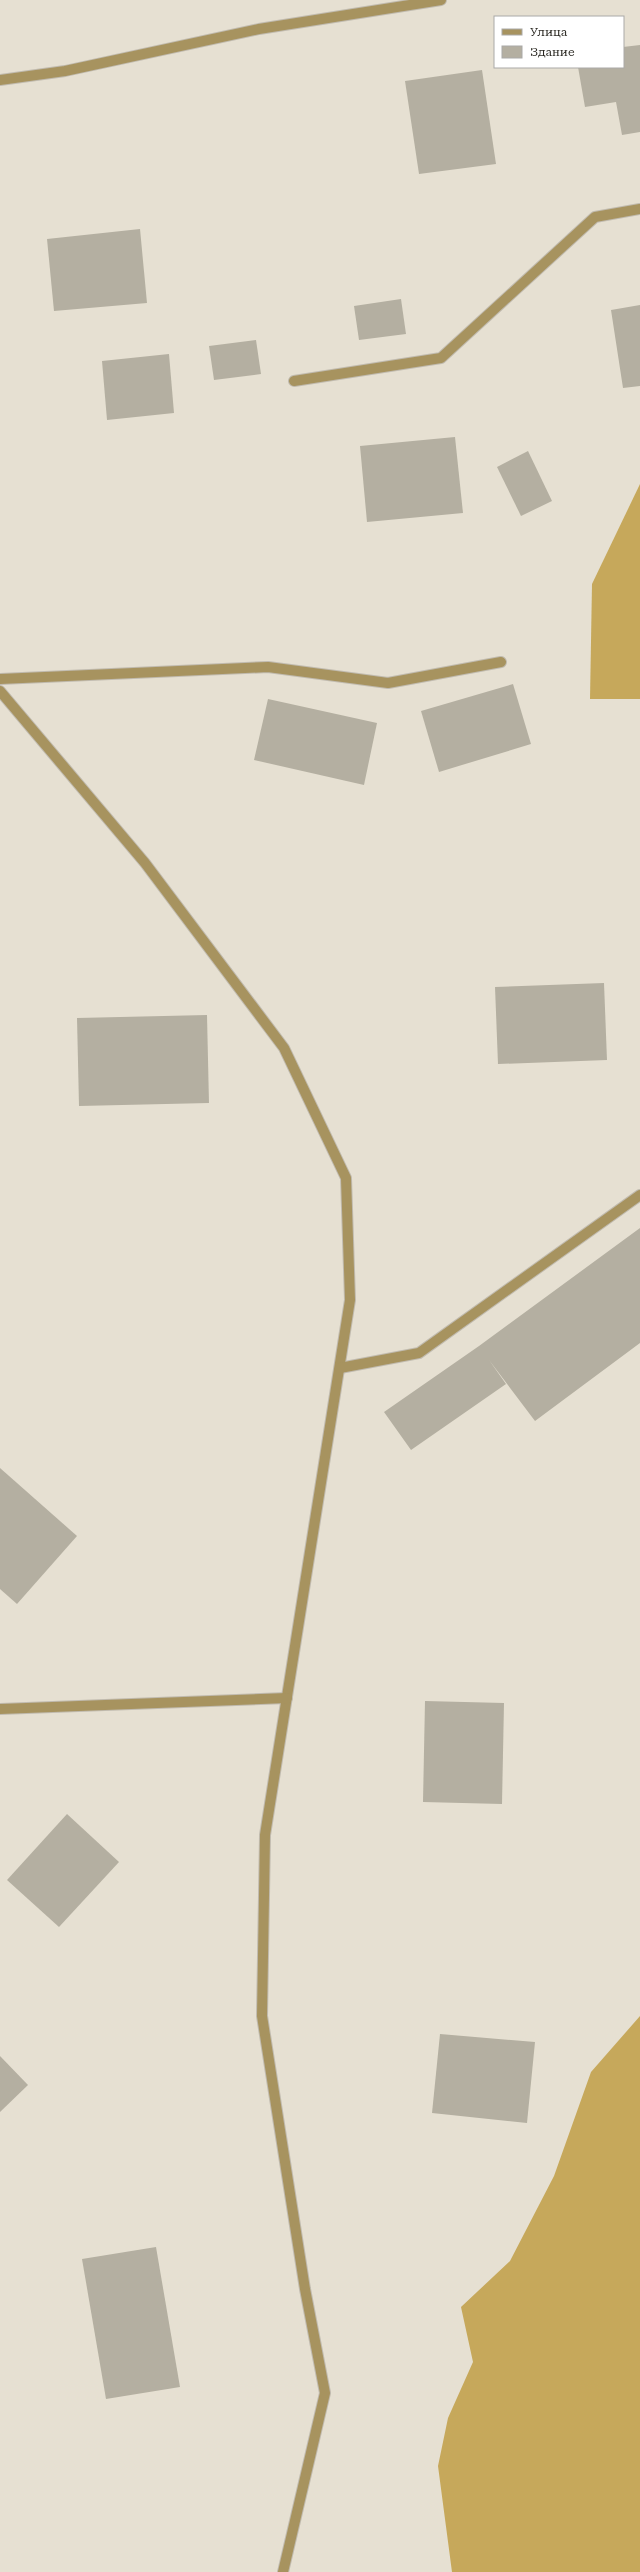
<svg xmlns="http://www.w3.org/2000/svg" width="640" height="2572" font-family="'Roboto Serif',serif">
<style>
.forest{fill:#c6a85b}
.building{fill:#b4afa1}
.lines{fill:none;stroke-linecap:round;stroke-linejoin:round}
.minor-casing{stroke:#c1bbaf;stroke-width:12}
.minor{stroke:#a7935f;stroke-width:10}
</style>
<rect width="100%" height="100%" fill="#e6e0d2"/>
<g class="forest">
<path d="M640,484V699H590L592,584Z"/>
<path d="M640,2016V2572H452L438,2466L448,2418L473,2362L461,2307L510,2261L554,2176L591,2072Z"/>
</g>
<g class="building">
<path d="M640,45V132L622,135L616,102L585,107L578,67H623V47Z"/>
<path d="M482,70L496,164L419,174L405,81Z"/>
<path d="M140,229L147,303L54,311L47,239Z"/>
<path d="M401,299L406,334L359,340L354,306Z"/>
<path d="M640,305V386L623,388L611,310Z"/>
<path d="M256,340L261,374L214,380L209,346Z"/>
<path d="M169,354L174,413L107,420L102,361Z"/>
<path d="M455,437L463,513L367,522L360,446Z"/>
<path d="M528,451L552,501L521,516L497,467Z"/>
<path d="M513,684L531,744L439,772L421,711Z"/>
<path d="M268,699L377,723L364,785L254,760Z"/>
<path d="M604,983L607,1060L498,1064L495,987Z"/>
<path d="M207,1015L209,1103L79,1106L77,1018Z"/>
<path d="M640,1228V1343L535,1421L489,1360L506,1384L411,1450L384,1412L479,1346Z"/>
<path d="M0,1468L77,1536L17,1604L0,1589Z"/>
<path d="M425,1701L504,1703L502,1804L423,1802Z"/>
<path d="M67,1814L119,1862L59,1927L7,1880Z"/>
<path d="M440,2034L535,2042L527,2123L432,2113Z"/>
<path d="M0,2056L28,2085L0,2112Z"/>
<path d="M156,2247L180,2387L106,2399L82,2259Z"/>
</g>
<g class="lines">
<g class="minor-casing">
<g id="minor">
<path d="M0,80L65,71L259,29L441,0"/>
<path d="M294,381L441,358L595,217L640,209"/>
<path d="M0,679L268,667L388,683L501,662"/>
<path d="M0,691L145,863L284,1048L346,1178L350,1300L265,1835L262,2016L305,2289L325,2393L283,2572"/>
<path d="M340,1368L419,1353L640,1195"/>
<path d="M0,1709L287,1698"/>
</g>
</g>
<use href="#minor" class="minor"/>
</g>
<rect x="494" y="16" width="130" height="52" fill="#ffffff" stroke="#aaa9a7"/>
<rect x="502" y="29" width="20" height="6" fill="#a7935f" stroke="#aaa9a7"/>
<text x="530" y="36" font-size="12" fill="#2b2923">Улица</text>
<rect x="502" y="46" width="20" height="12" fill="#b4afa1" stroke="#aaa9a7"/>
<text x="530" y="56" font-size="12" fill="#2b2923">Здание</text>
</svg>
